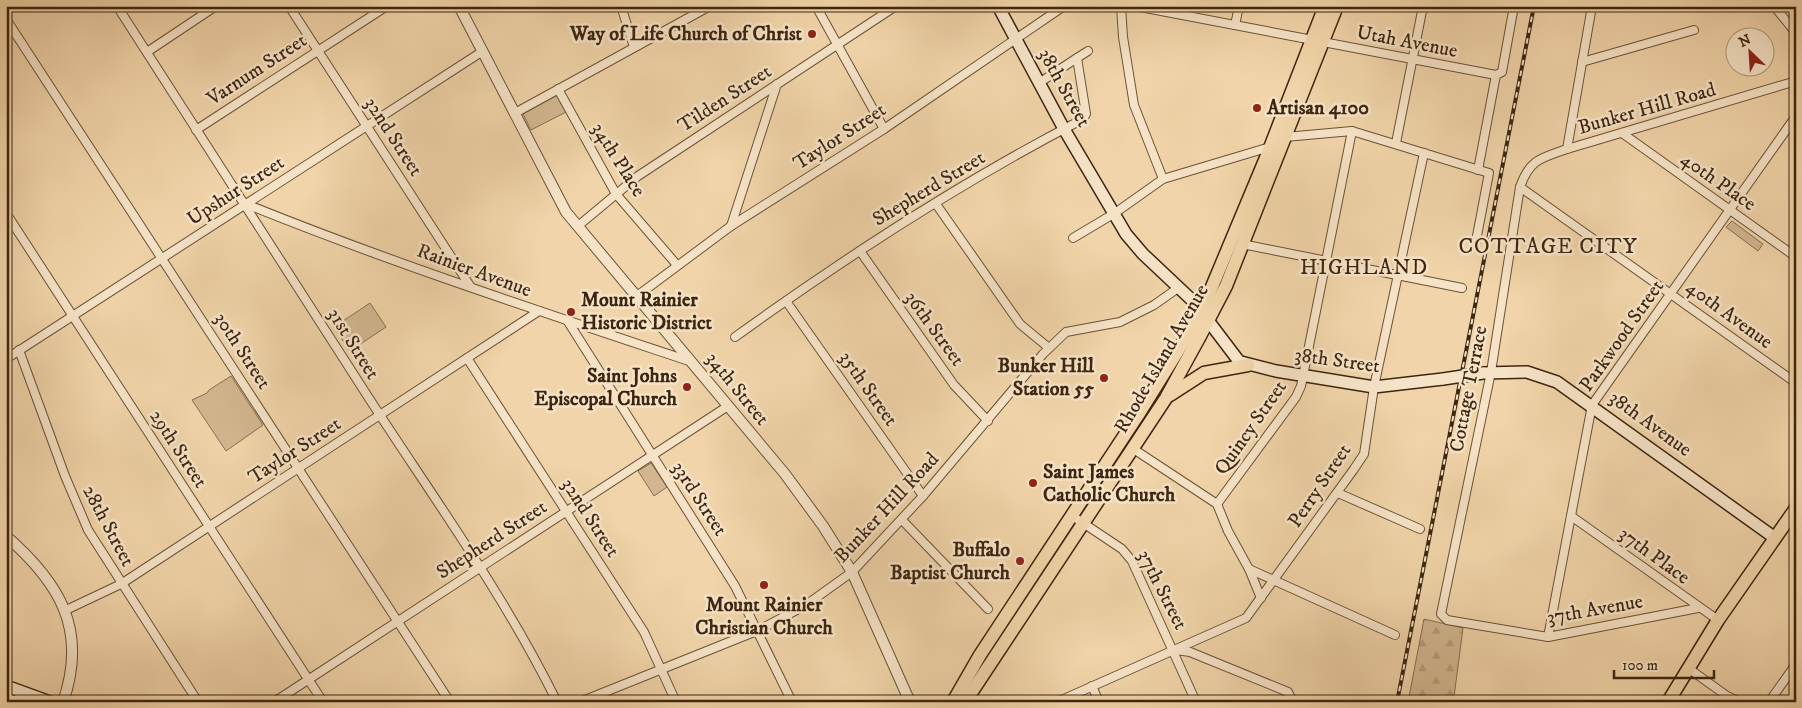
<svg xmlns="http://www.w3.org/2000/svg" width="1802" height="708" font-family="'IM FELL DW Pica',serif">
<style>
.green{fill:#d2b68f;stroke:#886e50}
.forest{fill:url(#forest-firs);stroke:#886e50}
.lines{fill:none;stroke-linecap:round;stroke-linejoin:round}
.minor-casing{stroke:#6a5237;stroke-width:10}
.tertiary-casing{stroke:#6a5237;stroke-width:12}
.secondary-casing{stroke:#3d2611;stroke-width:14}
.primary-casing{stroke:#3d2611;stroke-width:15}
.minor{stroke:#f6e3c7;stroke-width:8}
.tertiary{stroke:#f6e3c7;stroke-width:10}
.secondary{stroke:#f6e3c7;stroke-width:11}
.primary{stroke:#f1d4a9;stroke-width:12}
.rail-casing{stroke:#3d2611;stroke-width:4}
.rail{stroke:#f6e3c7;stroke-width:2;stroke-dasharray:5.5;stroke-linecap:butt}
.secondary-bridge-casing{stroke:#3d2611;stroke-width:14;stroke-linecap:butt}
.secondary-bridge{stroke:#f6e3c7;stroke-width:11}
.poi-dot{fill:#8f2418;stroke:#f6e3c7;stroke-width:2}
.labels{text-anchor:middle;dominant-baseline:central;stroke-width:5;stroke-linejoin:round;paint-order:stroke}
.poi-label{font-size:20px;font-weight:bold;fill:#3d2611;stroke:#f6e3c7;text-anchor:end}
.street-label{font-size:20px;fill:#3d2611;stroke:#f6e3c7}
.neighbourhood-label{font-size:21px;letter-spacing:1px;fill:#3d2611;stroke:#f6e3c7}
.quarter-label{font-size:22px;letter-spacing:1px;fill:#3d2611;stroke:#f6e3c7}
</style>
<defs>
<pattern id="forest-firs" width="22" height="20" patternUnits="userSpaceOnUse" patternTransform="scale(1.25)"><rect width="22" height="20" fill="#d2b68f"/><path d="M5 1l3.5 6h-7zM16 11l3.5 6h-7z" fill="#b59c7a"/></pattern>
</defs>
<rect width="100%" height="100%" fill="#f1d4a9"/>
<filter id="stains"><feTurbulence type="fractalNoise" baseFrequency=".004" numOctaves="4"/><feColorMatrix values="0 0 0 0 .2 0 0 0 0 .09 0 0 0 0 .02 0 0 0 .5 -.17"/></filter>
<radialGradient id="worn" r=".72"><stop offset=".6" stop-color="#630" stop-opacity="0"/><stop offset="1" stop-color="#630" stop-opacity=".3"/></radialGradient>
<g class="green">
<path d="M559,94L568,111L531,130L523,114Z"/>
<path d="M1732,221L1763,244L1758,251L1726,227Z"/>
<path d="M370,303L386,327L350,351L334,327Z"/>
<path d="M231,376L263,425L226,451L192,400L207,393L209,390Z"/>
<path d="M651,463L667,487L654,496L638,471Z"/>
</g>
<path class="forest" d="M1424,619L1463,628L1454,697L1548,702H1408Z"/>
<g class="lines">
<g class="minor-casing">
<g id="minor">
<path d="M117,6C200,133 280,262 363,389C429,492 503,592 557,702"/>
<path d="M289,6L470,286"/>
<path d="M621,6L634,47"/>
<path d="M816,6L884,129"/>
<path d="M1121,6L1123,37L1134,105L1163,179"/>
<path d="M1135,6L1496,75"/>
<path d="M1774,6L1796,33"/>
<path d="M6,19L450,702"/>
<path d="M1235,25L1239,6"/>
<path d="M147,52L216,6"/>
<path d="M1582,62L1694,30"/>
<path d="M1039,83L1077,58"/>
<path d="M558,89L616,194L677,265"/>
<path d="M515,113L710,6"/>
<path d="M196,130L387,6"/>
<path d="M1622,133L1796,257"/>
<path d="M1285,137L1352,131L1489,173L1476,241"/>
<path d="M1396,143L1423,6"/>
<path d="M1567,149L1592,6"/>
<path d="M1478,170L1496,75L1502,72L1514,6"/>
<path d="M1520,187L1796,383"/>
<path d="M246,204C392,263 542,312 692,362"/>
<path d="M936,204L1020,324L1049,348"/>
<path d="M6,213L323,702"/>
<path d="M578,226L638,176L896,6"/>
<path d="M731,226L777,84"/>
<path d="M1073,238L1115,213L1163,179L1270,147"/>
<path d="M1242,244L1462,288"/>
<path d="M860,251L954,385L988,421"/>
<path d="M637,296L731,226L884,129L1064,6"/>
<path d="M786,301L923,496"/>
<path d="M567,320L735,586L792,702"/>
<path d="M735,337C846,257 961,182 1083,119L1086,114L1077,58L1088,51"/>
<path d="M19,350L65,476L88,530L198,702"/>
<path d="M467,358L644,632L676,702"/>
<path d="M6,359L483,51"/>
<path d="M1132,448L1217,504L1228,531L1249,569L1395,635"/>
<path d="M1338,493L1420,529"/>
<path d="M1217,504L1296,397L1301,386L1352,131"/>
<path d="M1071,515L1122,549L1132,561L1196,702"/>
<path d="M1571,516L1718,620"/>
<path d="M902,520L988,609"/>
<path d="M1249,569L1261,598"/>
<path d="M1698,608L1548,637L1447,620L1441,614L1491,372L1520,187C1530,159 1541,158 1567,149L1796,81"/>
<path d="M64,611L121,584L539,311"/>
<path d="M1548,637L1592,405L1796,116"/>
<path d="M1176,650L1190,652L1288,692L1293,702"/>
<path d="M1688,668L1727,696L1740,702"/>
<path d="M1092,686L1099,702"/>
<path d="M274,702L728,406"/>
<path d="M580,702L759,630L806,605L852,572L923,496L1043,354L1066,332L1120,322L1154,305L1178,288"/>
<path d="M1057,702L1246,618L1354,469L1364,454L1374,387L1424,153"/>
<path d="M1769,702L1796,664"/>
</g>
</g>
<g class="tertiary-casing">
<g id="tertiary">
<path d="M459,6L566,212L785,474L823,526L852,572L910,702"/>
<path d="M6,536C60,583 88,630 63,702"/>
</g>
</g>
<g class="secondary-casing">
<g id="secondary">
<path d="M998,6L1064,129L1126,234L1143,254L1194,302L1238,360"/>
<path d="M1241,362L1276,371L1374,387L1443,379"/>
<path d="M1483,373L1527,372L1557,382L1775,538"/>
<path d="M6,686L50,702"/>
</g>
</g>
<g class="primary-casing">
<g id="primary">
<path d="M1170,395L1204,373L1248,365"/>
<path d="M953,702L980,655L1138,415L1189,333L1209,294L1268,153L1325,6"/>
<path d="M965,702L1166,398L1200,336L1226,286L1337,6"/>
<path d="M1668,702L1718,620L1796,508"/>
</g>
</g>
<use href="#minor" class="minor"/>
<use href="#tertiary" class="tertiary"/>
<use href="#secondary" class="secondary"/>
<use href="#primary" class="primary"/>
<g class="rail-casing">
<path id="rail" d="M1397,702L1534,6"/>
</g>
<use href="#rail" class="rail"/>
<g class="secondary-bridge-casing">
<path id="secondary-bridge" d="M1443,379L1483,373"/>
</g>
<use href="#secondary-bridge" class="secondary-bridge"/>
</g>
<g class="poi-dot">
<circle cx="812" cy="34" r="5"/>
<circle cx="1257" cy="108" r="5"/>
<circle cx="571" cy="312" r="5"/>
<circle cx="1104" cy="378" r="5"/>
<circle cx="687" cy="387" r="5"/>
<circle cx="1033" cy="483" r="5"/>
<circle cx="1020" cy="561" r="5"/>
<circle cx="764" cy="585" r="5"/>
</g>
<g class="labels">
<g class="poi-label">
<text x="802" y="34">Way of Life Church of Christ</text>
<text x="1267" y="108" text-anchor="start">Artisan 4100</text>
<text x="581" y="300" text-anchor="start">Mount Rainier<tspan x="581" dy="23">Historic District</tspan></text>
<text x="1094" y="366">Bunker Hill<tspan x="1094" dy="23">Station 55</tspan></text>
<text x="677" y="376">Saint Johns<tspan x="677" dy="23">Episcopal Church</tspan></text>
<text x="1043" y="472" text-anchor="start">Saint James<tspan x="1043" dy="23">Catholic Church</tspan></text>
<text x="1010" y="550">Buffalo<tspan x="1010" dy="23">Baptist Church</tspan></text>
<text x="764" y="605" text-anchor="middle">Mount Rainier<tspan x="764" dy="23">Christian Church</tspan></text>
</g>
<g class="street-label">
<text transform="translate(1407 42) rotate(11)">Utah Avenue</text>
<text transform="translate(257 70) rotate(-33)">Varnum Street</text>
<text transform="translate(1064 88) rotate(61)">38th Street</text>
<text transform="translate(725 99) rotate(-33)">Tilden Street</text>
<text transform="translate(1647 109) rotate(-16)">Bunker Hill Road</text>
<text transform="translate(393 137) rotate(57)">32nd Street</text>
<text transform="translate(840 137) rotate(-33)">Taylor Street</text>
<text transform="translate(618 160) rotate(58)">34th Place</text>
<text transform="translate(1718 182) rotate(35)">40th Place</text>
<text transform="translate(929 189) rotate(-31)">Shepherd Street</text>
<text transform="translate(236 191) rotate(-33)">Upshur Street</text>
<text transform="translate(474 271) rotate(20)">Rainier Avenue</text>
<text transform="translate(1729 315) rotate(36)">40th Avenue</text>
<text transform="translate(934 329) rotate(54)">36th Street</text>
<text transform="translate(1622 336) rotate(-55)">Parkwood Street</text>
<text transform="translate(353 344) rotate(58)">31st Street</text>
<text transform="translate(242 351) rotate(57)">30th Street</text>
<text transform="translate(1162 359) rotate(-60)">Rhode Island Avenue</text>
<text transform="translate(1337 361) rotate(8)">38th Street</text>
<text transform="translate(737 389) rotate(51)">34th Street</text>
<text transform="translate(868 389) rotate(55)">35th Street</text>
<text transform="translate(1469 389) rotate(-79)">Cottage Terrace</text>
<text transform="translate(1650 424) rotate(36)">38th Avenue</text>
<text transform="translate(1251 428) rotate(-55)">Quincy Street</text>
<text transform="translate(178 449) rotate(57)">29th Street</text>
<text transform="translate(295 451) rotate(-33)">Taylor Street</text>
<text transform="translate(1320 486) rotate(-56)">Perry Street</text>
<text transform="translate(699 499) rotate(57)">33rd Street</text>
<text transform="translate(887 508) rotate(-47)">Bunker Hill Road</text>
<text transform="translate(590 518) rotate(57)">32nd Street</text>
<text transform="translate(108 526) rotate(62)">28th Street</text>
<text transform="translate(492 540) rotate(-33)">Shepherd Street</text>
<text transform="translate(1654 556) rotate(36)">37th Place</text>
<text transform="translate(1162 590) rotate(63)">37th Street</text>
<text transform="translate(1595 610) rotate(-10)">37th Avenue</text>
</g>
<g class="neighbourhood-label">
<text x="1364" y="268">HIGHLAND</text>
</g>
<g class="quarter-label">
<text x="1548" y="246">COTTAGE CITY</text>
</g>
</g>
<rect width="1802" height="708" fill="none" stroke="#f1d4a9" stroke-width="25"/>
<rect x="8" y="8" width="1787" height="693" fill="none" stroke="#3d2611" stroke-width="2.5"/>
<rect x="12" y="12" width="1777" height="683" fill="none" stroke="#3d2611"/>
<g transform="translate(1750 52) rotate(335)"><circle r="24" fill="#f6e3c7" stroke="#ac977e"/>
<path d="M0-4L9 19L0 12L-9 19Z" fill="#8f2418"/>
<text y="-8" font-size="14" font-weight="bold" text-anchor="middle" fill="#3d2611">N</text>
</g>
<path d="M1614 670v8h100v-8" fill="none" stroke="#3d2611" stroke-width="2.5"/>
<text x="1622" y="670" font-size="15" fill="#3d2611" stroke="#f6e3c7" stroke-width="4" paint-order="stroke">100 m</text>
<rect width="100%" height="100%" filter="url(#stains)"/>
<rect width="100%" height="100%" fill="url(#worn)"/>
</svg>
